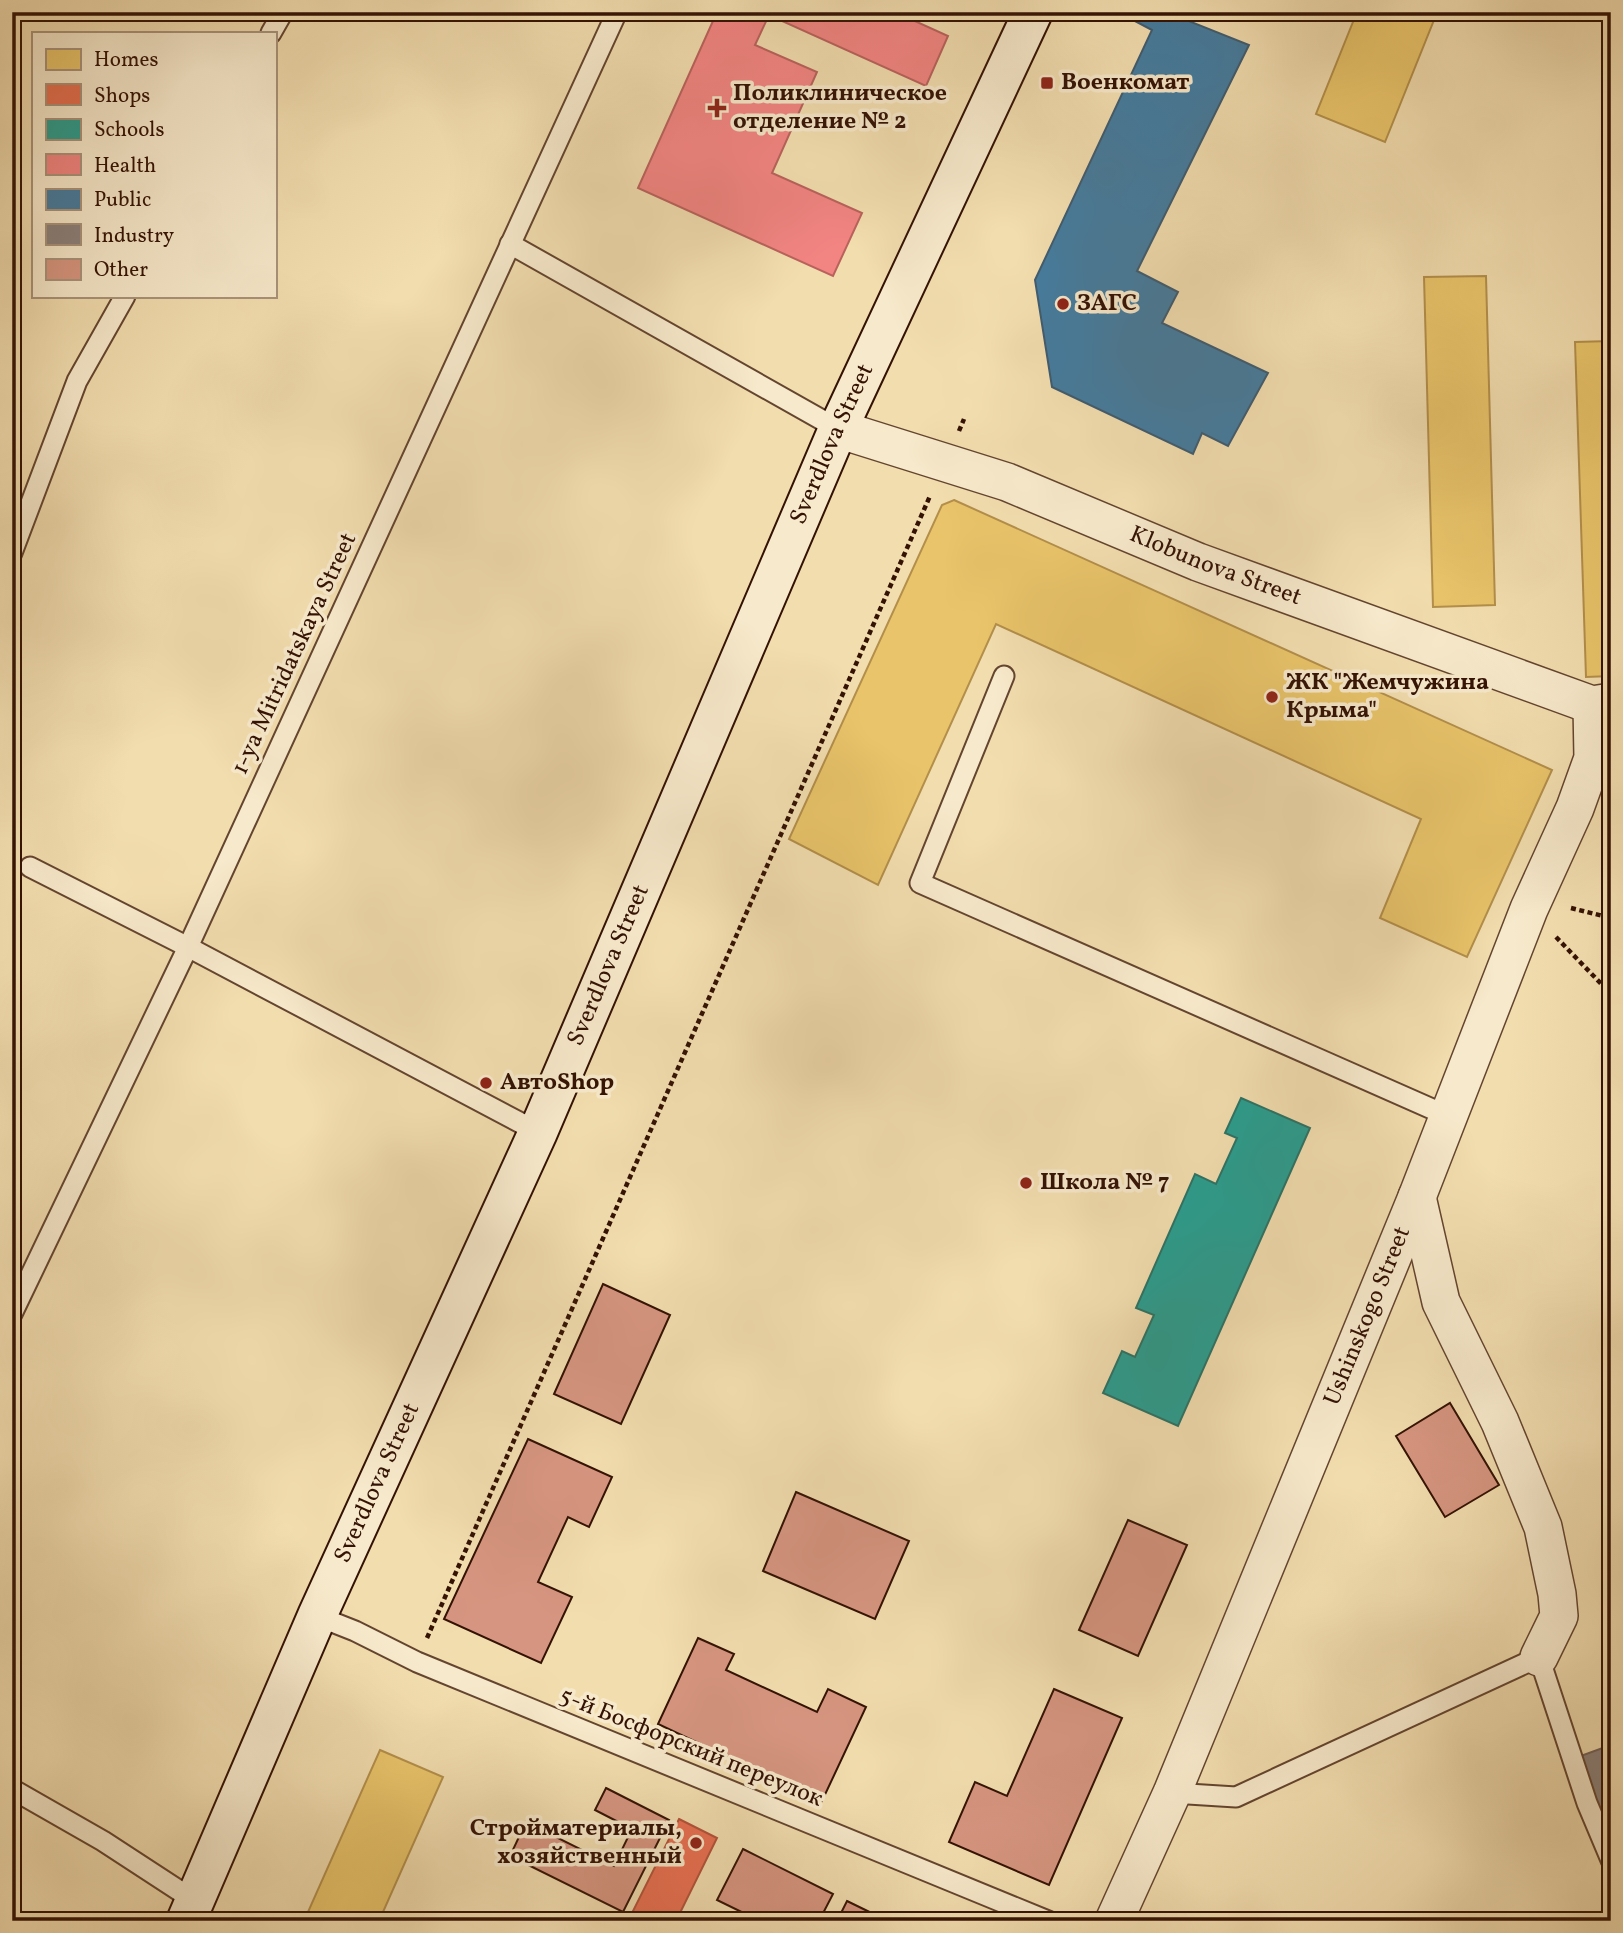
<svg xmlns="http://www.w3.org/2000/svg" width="1623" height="1933" font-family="Vollkorn,serif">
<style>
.homes{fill:#e9c46a;stroke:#b38f4b;stroke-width:2}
.shops{fill:#e76f51;stroke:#b1533a;stroke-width:2}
.schools{fill:#2a9d8f;stroke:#2d7365;stroke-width:2}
.health{fill:#f28482;stroke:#b9625c;stroke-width:2}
.public{fill:#457b9d;stroke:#405c6f;stroke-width:2}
.industry{fill:#8a817c;stroke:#706058;stroke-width:2}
.building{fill:#d69580;stroke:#341204;stroke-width:2}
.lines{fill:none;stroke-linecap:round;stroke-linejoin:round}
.service-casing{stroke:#64452f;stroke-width:23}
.minor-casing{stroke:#64452f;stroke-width:40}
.secondary-casing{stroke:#341204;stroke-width:42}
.path{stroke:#341204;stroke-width:4.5;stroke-dasharray:5 3.5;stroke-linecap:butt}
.service{stroke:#f7e9cb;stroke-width:19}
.minor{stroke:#f7e9cb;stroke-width:37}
.secondary{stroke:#f7e9cb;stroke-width:38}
.poi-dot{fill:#8f2418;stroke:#f7e9cb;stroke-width:2.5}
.labels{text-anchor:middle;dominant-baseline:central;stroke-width:7;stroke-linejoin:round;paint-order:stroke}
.poi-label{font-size:24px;font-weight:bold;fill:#341204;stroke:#f7e9cb;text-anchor:start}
.street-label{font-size:24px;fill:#341204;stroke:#f7e9cb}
</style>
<rect width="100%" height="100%" fill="#f2ddaf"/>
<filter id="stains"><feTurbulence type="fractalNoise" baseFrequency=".00286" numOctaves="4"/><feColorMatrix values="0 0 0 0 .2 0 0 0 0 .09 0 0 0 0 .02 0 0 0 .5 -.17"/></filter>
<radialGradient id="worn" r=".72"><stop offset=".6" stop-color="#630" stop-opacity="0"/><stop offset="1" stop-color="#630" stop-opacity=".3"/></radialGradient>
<g class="homes">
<path d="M1357,12H1429L1436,15L1385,142L1316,114Z"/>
<path d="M1486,276L1495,605L1433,607L1424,277Z"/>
<path d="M1611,341V676L1586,677L1575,342Z"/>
<path d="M954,500L1552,770L1467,957L1380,918L1421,819L996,624L878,885L789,839L942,505Z"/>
<path d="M380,1750L443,1777L379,1921H304Z"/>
</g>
<path class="shops" d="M679,1819L717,1838L676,1921H637L630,1917Z"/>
<path class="schools" d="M1241,1098L1310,1128L1178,1426L1103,1393L1122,1351L1135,1357L1154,1315L1136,1308L1195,1174L1216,1184L1237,1138L1225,1133Z"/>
<path class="health" d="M717,12H895L948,36L926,86L769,15L755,45L817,72L772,173L862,213L833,276L638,188Z"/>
<path class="public" d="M1118,12H1177L1176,16L1249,45L1137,271L1178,292L1162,323L1268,373L1228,446L1202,433L1193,454L1052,387L1035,280L1152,30Z"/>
<path class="industry" d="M1611,1745V1844L1575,1758Z"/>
<g class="building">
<path d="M603,1284L670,1315L621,1424L554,1394Z"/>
<path d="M1450,1403L1499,1485L1445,1517L1396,1436Z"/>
<path d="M528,1439L612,1477L589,1527L568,1517L538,1582L572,1597L541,1663L444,1619Z"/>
<path d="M796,1492L909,1541L875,1619L763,1571Z"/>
<path d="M1128,1520L1187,1545L1138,1656L1079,1630Z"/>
<path d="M698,1638L734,1654L726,1670L817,1712L828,1689L866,1707L822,1801L658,1724Z"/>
<path d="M1054,1689L1122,1718L1049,1885L949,1842L975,1782L1007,1796Z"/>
<path d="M606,1788L669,1820L623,1912L510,1856L526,1822L614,1866L632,1829L595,1810Z"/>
<path d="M743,1849L833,1894L819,1921H755L756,1919L717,1900Z"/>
<path d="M847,1901L888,1921H837Z"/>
</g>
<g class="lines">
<g class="service-casing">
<g id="service">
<path d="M271,33L283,12"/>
<path d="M510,244L838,429"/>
<path d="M12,553L77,381L125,296"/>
<path d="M1004,676L920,883L1448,1116"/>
<path d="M30,867L188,947L538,1132"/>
<path d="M12,1314L188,947L617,12"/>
<path d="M317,1616L355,1631L417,1662L1048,1921"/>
<path d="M12,1789L103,1841L195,1901"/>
<path d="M1172,1793L1236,1797L1539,1657L1587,1803L1611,1860"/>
</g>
</g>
<g class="minor-casing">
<g id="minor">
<path id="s1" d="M838,429L1007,482L1198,562L1592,705L1611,702"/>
<path d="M1417,1197L1441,1302L1500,1422L1543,1527L1557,1594L1559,1616L1539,1657"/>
<path id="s2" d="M1114,1921L1172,1793L1417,1197L1529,909L1575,808L1593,758L1592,705"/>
</g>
</g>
<g class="secondary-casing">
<g id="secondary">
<path id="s3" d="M186,1921L317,1616L538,1132L838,429L1033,12"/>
</g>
</g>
<g class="path">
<path d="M959,431L964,419"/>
<path d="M1571,908L1611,918"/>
<path d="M1556,937L1611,994"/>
<path d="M427,1638L930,496"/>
</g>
<use href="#service" class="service"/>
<use href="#minor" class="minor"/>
<use href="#secondary" class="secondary"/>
</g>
<g class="poi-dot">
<rect x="1040" y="76" width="14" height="14" rx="3.5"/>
<path d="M713.5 97.5h7v7h7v7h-7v7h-7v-7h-7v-7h7z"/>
<circle cx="1063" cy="304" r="7"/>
<circle cx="1272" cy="697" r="7"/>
<circle cx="486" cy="1083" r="7"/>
<circle cx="1026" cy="1183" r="7"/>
<circle cx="696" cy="1843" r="7"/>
</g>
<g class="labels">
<g class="poi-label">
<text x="1061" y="83">Военкомат</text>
<text x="733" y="94">Поликлиническое<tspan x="733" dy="28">отделение № 2</tspan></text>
<text x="1077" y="304">ЗАГС</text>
<text x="1286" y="683">ЖК "Жемчужина<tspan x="1286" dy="28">Крыма"</tspan></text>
<text x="500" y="1083">АвтоShop</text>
<text x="1040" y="1183">Школа № 7</text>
<text x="682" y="1829" text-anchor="end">Стройматериалы,<tspan x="682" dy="28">хозяйственный</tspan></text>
</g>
<g class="street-label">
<text stroke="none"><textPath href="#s3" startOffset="1612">Sverdlova Street</textPath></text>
<text stroke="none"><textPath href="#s1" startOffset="402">Klobunova Street</textPath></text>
<text transform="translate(295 654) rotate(-65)">1-ya Mitridatskaya Street</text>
<text stroke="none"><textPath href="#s3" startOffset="1045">Sverdlova Street</textPath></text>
<text stroke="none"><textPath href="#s2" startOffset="656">Ushinskogo Street</textPath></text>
<text stroke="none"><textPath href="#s3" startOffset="478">Sverdlova Street</textPath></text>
<text transform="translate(691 1748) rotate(22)">5-й Босфорский переулок</text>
</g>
</g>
<rect width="1623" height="1933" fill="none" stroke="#f2ddaf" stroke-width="42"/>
<rect x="14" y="14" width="1595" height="1905" fill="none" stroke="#341204" stroke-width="3.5"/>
<rect x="21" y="21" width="1581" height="1891" fill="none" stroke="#341204" stroke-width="2"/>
<rect x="32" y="32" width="245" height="266" fill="#f7e9cb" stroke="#a9937b" stroke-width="2"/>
<rect x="46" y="49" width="35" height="21" fill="#e9c46a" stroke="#a9937b" stroke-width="2"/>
<text x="94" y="66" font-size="21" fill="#341204">Homes</text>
<rect x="46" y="84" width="35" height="21" fill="#e76f51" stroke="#a9937b" stroke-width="2"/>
<text x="94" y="102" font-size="21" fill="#341204">Shops</text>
<rect x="46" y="119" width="35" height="21" fill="#2a9d8f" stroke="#a9937b" stroke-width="2"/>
<text x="94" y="136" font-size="21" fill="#341204">Schools</text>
<rect x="46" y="154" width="35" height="21" fill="#f28482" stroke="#a9937b" stroke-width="2"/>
<text x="94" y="172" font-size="21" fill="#341204">Health</text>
<rect x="46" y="189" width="35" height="21" fill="#457b9d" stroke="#a9937b" stroke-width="2"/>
<text x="94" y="206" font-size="21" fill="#341204">Public</text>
<rect x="46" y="224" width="35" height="21" fill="#8a817c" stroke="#a9937b" stroke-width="2"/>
<text x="94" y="242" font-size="21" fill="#341204">Industry</text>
<rect x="46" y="259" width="35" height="21" fill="#d69580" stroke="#a9937b" stroke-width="2"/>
<text x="94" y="276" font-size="21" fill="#341204">Other</text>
<rect width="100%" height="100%" filter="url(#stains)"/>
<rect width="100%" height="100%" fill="url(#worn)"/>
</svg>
